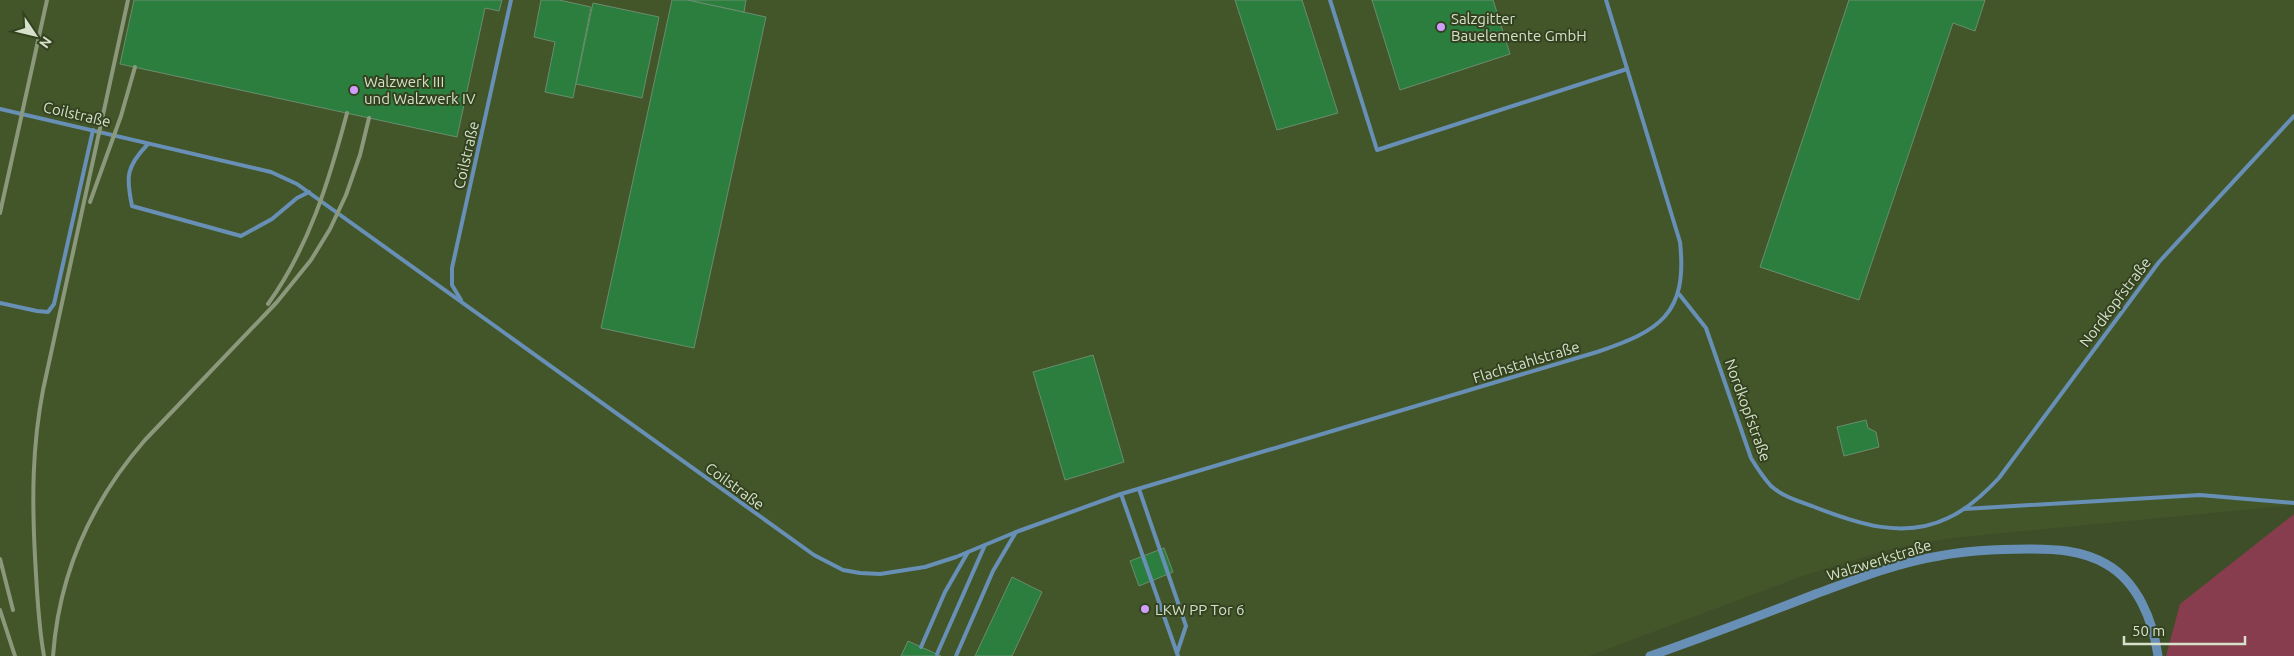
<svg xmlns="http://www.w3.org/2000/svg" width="2294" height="656" font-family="Ubuntu,sans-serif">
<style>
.built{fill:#43562a}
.green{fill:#873d4d}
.building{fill:#2b7e3e;stroke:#6a8d6e}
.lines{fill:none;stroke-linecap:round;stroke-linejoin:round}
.service{stroke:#688fb5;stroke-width:4}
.tertiary{stroke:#688fb5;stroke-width:9}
.rail{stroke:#8b987b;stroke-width:4}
.poi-dot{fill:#d19dfe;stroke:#34431f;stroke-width:2}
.labels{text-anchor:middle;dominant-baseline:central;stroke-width:4;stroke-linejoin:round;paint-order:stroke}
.poi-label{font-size:15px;fill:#d6e0cb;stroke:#34431f;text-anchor:start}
.street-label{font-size:15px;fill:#d6e0cb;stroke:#34431f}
</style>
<rect width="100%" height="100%" fill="#3e4e29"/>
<path class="built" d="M0,0H2294V505L1952,538L1891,549L1805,575L1589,656H0Z"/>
<path class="green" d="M2294,514V656H2166L2180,604Z"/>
<g class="building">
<path d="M134,0H502L499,11L485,8L457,137L120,64Z"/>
<path d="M541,0H559L591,7L573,98L545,92L555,42L534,37Z"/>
<path d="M672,0H688L766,17L694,348L601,328Z"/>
<path d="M688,0H746L744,12Z"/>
<path d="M1235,0H1302L1338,113L1277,130Z"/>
<path d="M1372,0H1493L1510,54L1400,90Z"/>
<path d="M1849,0H1985L1975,31L1953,23L1859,300L1760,267Z"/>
<path d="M593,3L659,17L642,98L576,84Z"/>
<path d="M1093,355L1124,462L1065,480L1033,372Z"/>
<path d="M1866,420L1868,428L1876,432L1879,447L1844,456L1837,427Z"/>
<path d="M1164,548L1173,572L1139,586L1130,561Z"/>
<path d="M1012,577L1042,592L1012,656H975Z"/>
<path d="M908,641L941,656H901Z"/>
</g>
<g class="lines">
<g class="service">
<path d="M1330,0L1377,150L1627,69"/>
<path d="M0,109L271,172L297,184L814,555L843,570L860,573L880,574L925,567L956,557L1016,532L1121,494L1597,352C1659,331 1688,315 1680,242L1606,0"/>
<path d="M147,145C126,167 126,177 132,206L241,236L272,219L297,198L309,192"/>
<path d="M1679,294L1706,328L1751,458C1757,468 1763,477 1771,486C1782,496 1798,501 1812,506C1855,523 1903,540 1948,518C1968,509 1984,494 1999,478L2159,262L2294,116"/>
<path d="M461,300L452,285V268L511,0"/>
<path d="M0,303L37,311L48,312L54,304L93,130"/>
<path d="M1139,489L1186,626L1177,653"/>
<path d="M1121,494L1178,656"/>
<path d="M1964,509L2200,495L2294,503"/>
<path d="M921,647L945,592L968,552"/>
<path d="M937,654L985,545"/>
<path d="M956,656L993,571L1016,532"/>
</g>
<path class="tertiary" d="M1650,656C1705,637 1759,616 1813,595C1854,580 1896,563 1939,556C1969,550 1999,549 2029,549C2055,549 2082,550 2106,564C2138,582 2153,621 2158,656"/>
<g class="rail">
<path d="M90,202L121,116L135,67"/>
<path d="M0,213L47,0"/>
<path d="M268,304C309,247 329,181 347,113"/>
<path d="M0,559L13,610"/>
<path d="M0,610L15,656"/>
<path d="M44,656C38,623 37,590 35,557C32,499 32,448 43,390L128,0"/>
<path d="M53,656C59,573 91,502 145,440L277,302L311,260L330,229L346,195L360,155L369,118"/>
</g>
</g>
<g class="poi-dot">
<circle cx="1441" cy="27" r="5"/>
<circle cx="354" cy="90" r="5"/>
<circle cx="1145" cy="609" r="5"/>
</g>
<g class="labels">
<g class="poi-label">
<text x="1451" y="18">Salzgitter<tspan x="1451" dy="17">Bauelemente GmbH</tspan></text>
<text x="364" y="81">Walzwerk III<tspan x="364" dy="17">und Walzwerk IV</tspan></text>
<text x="1155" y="609">LKW PP Tor 6</text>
</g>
<g class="street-label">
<text transform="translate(77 114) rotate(13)">Coilstraße</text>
<text transform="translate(466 155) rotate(-77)">Coilstraße</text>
<text transform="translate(2115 302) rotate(-53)">Nordkopfstraße</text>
<text transform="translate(1526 362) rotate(-17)">Flachstahlstraße</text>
<text transform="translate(1748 410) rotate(70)">Nordkopfstraße</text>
<text transform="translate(735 486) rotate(36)">Coilstraße</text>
<text transform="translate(1879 560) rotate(-17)">Walzwerkstraße</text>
</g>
</g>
<g transform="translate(35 35) rotate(125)" stroke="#34431f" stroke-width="4" paint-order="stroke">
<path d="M0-4L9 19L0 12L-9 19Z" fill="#d6e0cb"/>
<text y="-8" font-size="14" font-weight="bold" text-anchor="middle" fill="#d6e0cb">N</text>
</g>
<path d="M2124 636v8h121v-8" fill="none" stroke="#d6e0cb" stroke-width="2.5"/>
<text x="2132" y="636" font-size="15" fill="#d6e0cb" stroke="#34431f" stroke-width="4" paint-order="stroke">50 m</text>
</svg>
